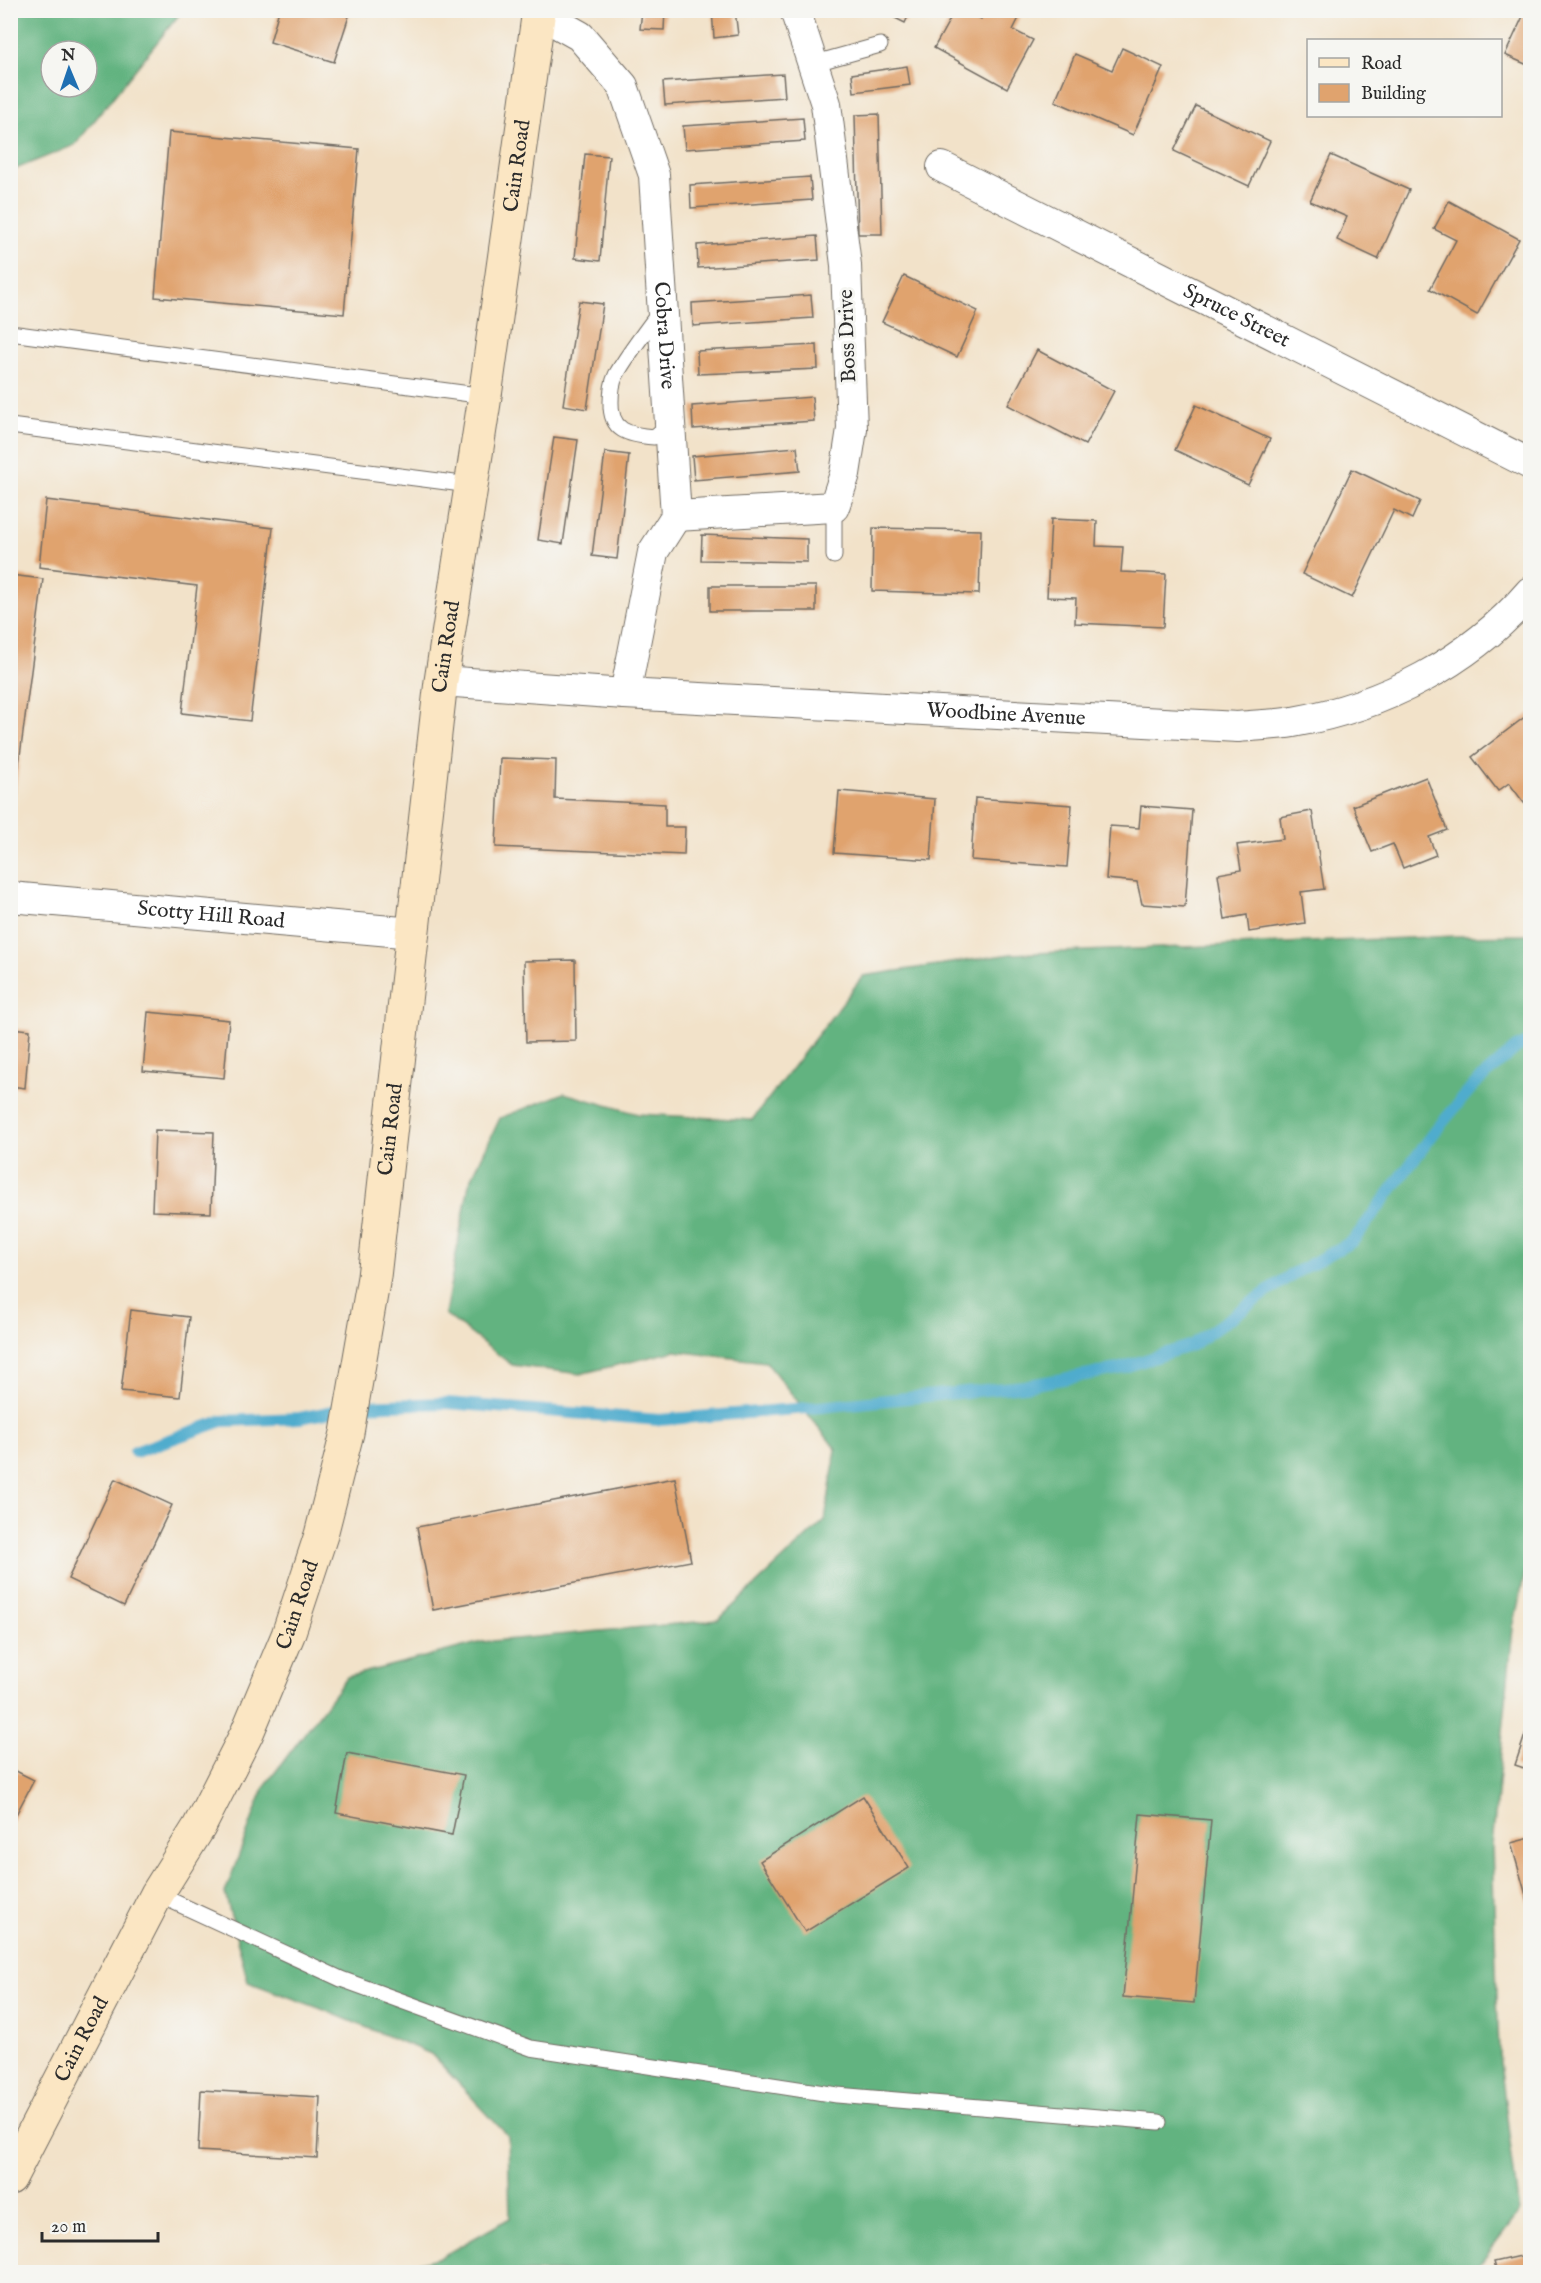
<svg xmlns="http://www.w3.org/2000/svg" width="1541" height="2283" font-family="'IM FELL English',serif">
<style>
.forest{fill:#62b380;stroke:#466f56;stroke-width:1.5;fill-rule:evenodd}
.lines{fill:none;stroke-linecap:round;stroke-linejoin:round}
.stream{stroke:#4faccd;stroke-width:12}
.building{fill:#e0a36e}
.service-casing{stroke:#716b62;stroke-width:17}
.minor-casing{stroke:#716b62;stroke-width:32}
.secondary-casing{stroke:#716b62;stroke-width:35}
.service{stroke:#fff;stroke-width:15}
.minor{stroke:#fff;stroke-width:30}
.secondary{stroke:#fbe6c3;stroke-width:33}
.labels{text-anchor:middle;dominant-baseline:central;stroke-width:6;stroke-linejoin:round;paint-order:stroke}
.street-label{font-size:21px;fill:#2b2b2b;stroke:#f6f6f2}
</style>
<rect width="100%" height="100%" fill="#f6f6f2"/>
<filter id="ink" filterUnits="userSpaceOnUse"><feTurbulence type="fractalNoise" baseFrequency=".0167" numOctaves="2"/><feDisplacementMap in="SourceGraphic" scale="12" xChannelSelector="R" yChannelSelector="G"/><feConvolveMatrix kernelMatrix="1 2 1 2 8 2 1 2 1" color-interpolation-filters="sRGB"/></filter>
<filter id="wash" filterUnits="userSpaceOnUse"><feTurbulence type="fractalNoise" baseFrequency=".008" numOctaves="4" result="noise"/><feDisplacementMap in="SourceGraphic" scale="24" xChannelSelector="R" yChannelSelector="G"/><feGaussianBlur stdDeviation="1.35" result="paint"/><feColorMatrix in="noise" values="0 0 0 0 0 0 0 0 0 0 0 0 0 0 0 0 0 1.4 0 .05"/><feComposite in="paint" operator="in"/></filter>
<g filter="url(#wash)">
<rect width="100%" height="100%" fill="#f2e2c9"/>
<g class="forest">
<path d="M11,10H182V11L75,145L11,171ZM51,51H87V87H51Z"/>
<path d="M1530,935V1549L1513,1628L1492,1846L1499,2054L1519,2213L1474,2272H383L441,2257L510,2218L508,2136L431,2054L319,2008L248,1982L225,1893L264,1787L347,1677L482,1642L718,1620L825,1520L836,1449L766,1362L675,1351L580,1374L512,1365L445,1314L469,1184L500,1118L564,1093L638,1114L752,1120L863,976L1011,954L1458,936Z"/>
</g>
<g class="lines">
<path class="stream" d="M135,1452L222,1421L300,1418L359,1406L447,1403L659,1420L820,1407L1024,1386L1118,1369L1192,1345L1291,1275L1353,1241L1437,1129L1474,1085L1516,1048L1530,1042"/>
</g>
<g id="blocks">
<g class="building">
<path d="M279,10H351L334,62L270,42Z"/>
<path d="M642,10H665L664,30L640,29Z"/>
<path d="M712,10H735L738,35L714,38Z"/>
<path d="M879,10H911L905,23Z"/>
<path d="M955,10H965L981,19L986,10H1023L1013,30L1033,40L1007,88L934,48Z"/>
<path d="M1525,12L1530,14V66L1505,55Z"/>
<path d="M1122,48L1163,67L1133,135L1055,101L1075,54L1112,70Z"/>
<path d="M907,66L910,85L854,92L852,74Z"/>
<path d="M783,74L785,97L665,105L663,82Z"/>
<path d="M1196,106L1270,141L1249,186L1174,151Z"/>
<path d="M879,114L882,234H858L855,115Z"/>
<path d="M803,118L805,141L685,149L683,126Z"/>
<path d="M169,132L359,149L344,314L155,297Z"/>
<path d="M585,154L609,156L600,261L575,258Z"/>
<path d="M1331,155L1409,190L1378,259L1337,240L1347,217L1310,201Z"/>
<path d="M810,177L812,200L691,208L690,185Z"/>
<path d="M1449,201L1519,239L1477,315L1430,289L1456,240L1434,229Z"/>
<path d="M817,236L819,260L698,268L697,245Z"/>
<path d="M904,276L978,311L957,357L882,322Z"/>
<path d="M811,295L813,318L693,326L692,303Z"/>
<path d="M579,301L603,304L587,409L563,405Z"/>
<path d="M817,345L818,369L698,374L697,351Z"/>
<path d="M1037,350L1114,391L1085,445L1008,405Z"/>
<path d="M812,397L814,421L693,429L692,406Z"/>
<path d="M1196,405L1270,439L1248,485L1175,450Z"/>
<path d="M554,437L578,440L563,544L538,540Z"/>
<path d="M797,447L800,471L694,480L692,456Z"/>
<path d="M605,452L629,455L617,559L592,556Z"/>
<path d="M1352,469L1420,501L1412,519L1394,510L1352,598L1302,574Z"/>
<path d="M46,500L273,528L250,721L182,713L197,586L39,567Z"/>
<path d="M1051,519L1097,521L1096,546L1123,547L1121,572L1166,574L1163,627L1075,623L1076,598L1047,597Z"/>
<path d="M873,528L981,530L979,594L872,591Z"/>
<path d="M702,535L807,539V562L701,560Z"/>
<path d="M10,575L43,579L15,794L10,793Z"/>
<rect x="710" y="586" width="106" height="25"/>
<path d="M1530,713V798L1524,803L1509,783L1498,791L1472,757Z"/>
<path d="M500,758L556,760L555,799L665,804V827H685L684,855L496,847Z"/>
<path d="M1426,777L1447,830L1429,837L1436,855L1403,868L1393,844L1372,852L1353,806Z"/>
<path d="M839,791L935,799L931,860L834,853Z"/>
<path d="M975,798L1072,805L1067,867L971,860Z"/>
<path d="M1141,806L1192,810L1185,907L1142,904L1137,882L1106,879L1110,826L1139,828Z"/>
<path d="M1312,811L1324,889L1301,892L1305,923L1249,932L1247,915L1225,919L1218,874L1241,870L1237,845L1283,839L1280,817Z"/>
<path d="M575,960L576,1041L526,1042L524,961Z"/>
<path d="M148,1012L229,1020L224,1078L143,1071Z"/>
<path d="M10,1028L30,1030L25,1088L10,1086Z"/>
<path d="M155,1130L214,1132L211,1213L152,1211Z"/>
<path d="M131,1310L189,1317L180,1397L121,1391Z"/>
<path d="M675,1478L691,1561L433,1610L417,1527Z"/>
<path d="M115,1479L172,1505L124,1606L68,1579Z"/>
<path d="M1530,1720V1770L1515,1765Z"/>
<path d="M347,1753L464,1775L452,1835L336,1813Z"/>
<path d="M10,1768L34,1780L10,1826Z"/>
<path d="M863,1796L909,1868L805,1932L760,1861Z"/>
<path d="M1140,1814L1211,1820L1194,2003L1123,1997Z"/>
<path d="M1530,1838V1909L1511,1843Z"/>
<path d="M201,2090L320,2097L317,2158L198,2151Z"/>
<path d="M1530,2254V2272H1497L1494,2262Z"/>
</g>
</g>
</g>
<g filter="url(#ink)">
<use href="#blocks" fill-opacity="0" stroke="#716b62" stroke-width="1.5"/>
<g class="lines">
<g class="service-casing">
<g id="service">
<path d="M812,64L880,45"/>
<path d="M661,310C646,331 629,352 616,375C612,383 611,393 611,402C610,431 628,435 654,437L670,424"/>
<path d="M10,333L485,396"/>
<path d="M10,426L470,485"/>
<path d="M834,507V556"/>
<path d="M157,1894L341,1979L531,2048L837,2095L1159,2122"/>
</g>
</g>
<g class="minor-casing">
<g id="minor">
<path id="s1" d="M539,13L580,36L623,86L654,175L676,516L653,552L625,694"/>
<path id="s2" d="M942,167L1530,464"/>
<path d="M676,516L834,507L845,474L852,429L846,265L826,104L795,10"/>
<path id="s3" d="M441,681L625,694L1238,727C1257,725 1276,725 1293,722C1384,706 1470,662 1530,592"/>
<path id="s4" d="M10,897L413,933"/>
</g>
</g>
<g class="secondary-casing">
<g id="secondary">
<path id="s5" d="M10,2178L157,1894L199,1827L247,1733L288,1635L321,1535L347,1433L374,1277L441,681L485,396L539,10"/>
</g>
</g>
<use href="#service" class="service"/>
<use href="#minor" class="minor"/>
<use href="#secondary" class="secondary"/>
</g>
</g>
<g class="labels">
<g class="street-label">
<text stroke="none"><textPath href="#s5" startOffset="2100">Cain Road</textPath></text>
<text stroke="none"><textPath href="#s2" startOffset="330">Spruce Street</textPath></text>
<text stroke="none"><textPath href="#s1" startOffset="368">Cobra Drive</textPath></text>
<text transform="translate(848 336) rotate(-92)">Boss Drive</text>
<text stroke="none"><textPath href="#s5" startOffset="1614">Cain Road</textPath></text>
<text stroke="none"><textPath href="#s3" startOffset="566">Woodbine Avenue</textPath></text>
<text stroke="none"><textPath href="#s4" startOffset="202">Scotty Hill Road</textPath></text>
<text stroke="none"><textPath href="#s5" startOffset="1128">Cain Road</textPath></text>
<text stroke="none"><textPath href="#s5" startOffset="642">Cain Road</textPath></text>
<text stroke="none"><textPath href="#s5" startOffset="156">Cain Road</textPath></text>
</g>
</g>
<rect width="1541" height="2283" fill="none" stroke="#f6f6f2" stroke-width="36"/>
<rect x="1307" y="39" width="195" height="78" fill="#f6f6f2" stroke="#a5a5a2" stroke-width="1.5"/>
<rect x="1319" y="58" width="30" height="9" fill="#fbe6c3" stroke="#a5a5a2" stroke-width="1.5"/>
<text x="1361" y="69" font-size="18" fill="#2b2b2b">Road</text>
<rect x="1319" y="84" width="30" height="18" fill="#e0a36e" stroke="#a5a5a2" stroke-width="1.5"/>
<text x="1361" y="99" font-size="18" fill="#2b2b2b">Building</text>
<g transform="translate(69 69) rotate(358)"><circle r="28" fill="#f6f6f2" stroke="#a5a5a2" stroke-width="1.5"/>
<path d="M0-4.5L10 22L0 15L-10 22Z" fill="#1f6fb2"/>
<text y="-9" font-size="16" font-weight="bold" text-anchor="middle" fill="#2b2b2b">N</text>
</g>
<path d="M42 2232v9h116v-9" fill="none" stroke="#2b2b2b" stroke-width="3"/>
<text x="51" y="2232" font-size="18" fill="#2b2b2b" stroke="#f6f6f2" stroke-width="4.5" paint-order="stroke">20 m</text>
</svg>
